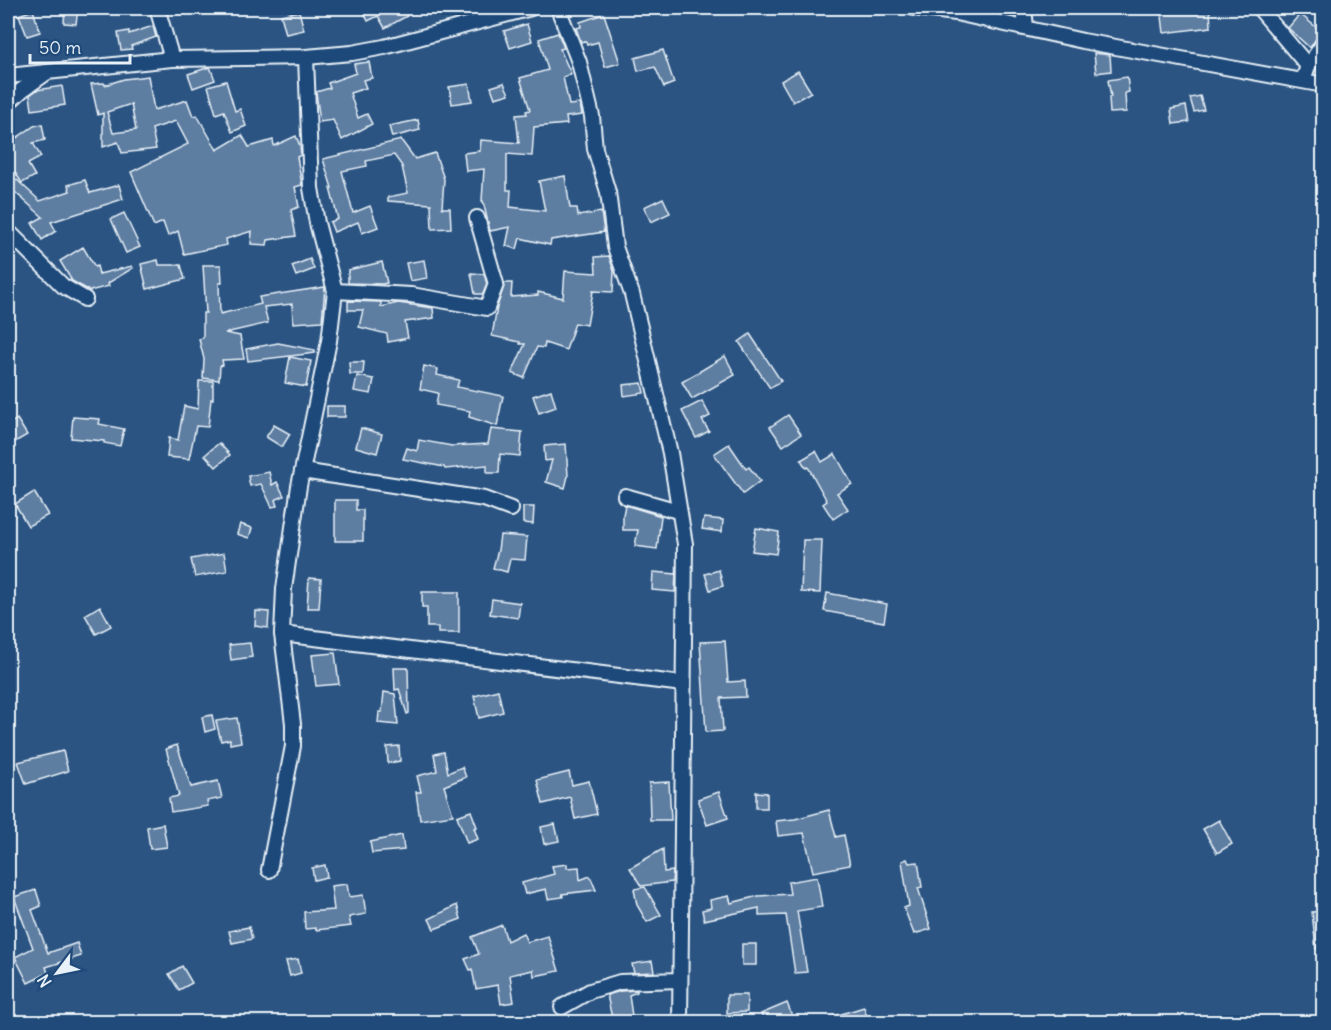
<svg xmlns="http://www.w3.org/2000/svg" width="1331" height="1030" font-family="Delius,sans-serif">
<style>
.building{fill:#5d7da1;stroke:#e8f1f8;stroke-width:1.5;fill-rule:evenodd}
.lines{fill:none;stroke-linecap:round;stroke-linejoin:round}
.street-casing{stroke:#e8f1f8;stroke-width:18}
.street{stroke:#1f4a7a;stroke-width:14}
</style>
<rect width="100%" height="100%" fill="#2b5482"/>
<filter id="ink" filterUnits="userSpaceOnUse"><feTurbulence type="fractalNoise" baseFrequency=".0167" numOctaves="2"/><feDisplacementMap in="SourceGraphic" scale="12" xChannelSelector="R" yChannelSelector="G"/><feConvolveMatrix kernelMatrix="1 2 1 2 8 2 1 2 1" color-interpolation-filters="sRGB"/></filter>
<g filter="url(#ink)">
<g class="building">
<path d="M65,8H78L76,24L64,23Z"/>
<path d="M362,8H402L407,16L385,28L378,16L368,21Z"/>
<path d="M1161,8H1197V13L1210,11L1211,27L1164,33Z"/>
<path d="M33,10L40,32L27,36L19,15Z"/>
<path d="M299,11L304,30L286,34L281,15Z"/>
<path d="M604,14L620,63L605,67L598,42L587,45L586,41L581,42L576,28L581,27L580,22Z"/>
<path d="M1300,14L1323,33L1317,37L1310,48L1288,28Z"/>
<path d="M527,24L532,41L510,48L504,31Z"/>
<path d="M153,26L156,37L131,46L132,49L121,50L118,33L129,31V34Z"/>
<path d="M558,33L564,48L560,49L571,74L563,77L569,105L580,104L582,115L566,117L567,124L534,127L532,156L507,154V190H511L510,207L545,211L539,181L565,176L570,208H577L578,216L601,212L604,232L551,240L550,245L520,238L517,249L506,246L510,227L490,231L483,201H482L484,169L466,171L464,153L480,151L481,140L519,143L516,115L527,114L526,111L530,110L520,78L548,70L539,39Z"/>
<path d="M663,50L674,83L664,87L655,67L638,71L635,58Z"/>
<path d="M1094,53L1110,55L1111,71L1096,73Z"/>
<path d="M369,62L372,78L363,80L366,88L350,93L358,118L367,114L372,124L342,140L333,120L320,122L316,92L330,88L328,83L356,73L354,64Z"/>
<path d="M210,67L215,80L193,88L188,74Z"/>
<path d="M798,71L811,92L793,102L781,81Z"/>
<path d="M148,76L154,110L187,100L193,116L197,115L217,150L242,135L249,147L273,140L274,146L296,136L300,146L301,155L297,157L302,185L295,187L299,207L291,210L296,236L268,240L267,245L251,244L252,231L226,239L227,245L184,254L178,231L168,236L163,222L154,226L131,172L188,144L176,121L152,129L156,149L122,153L118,142L103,147V113L98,115L91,84L104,83L105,85L124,79ZM131,104L136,130L113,133L107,112Z"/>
<path d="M1127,77L1129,92L1125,93L1126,112L1110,113L1109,97H1111L1108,80Z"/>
<path d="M226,81L235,111L240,109L246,126L232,132L224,111L216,114L208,86Z"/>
<path d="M504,83L509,94L495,98L491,87Z"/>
<path d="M469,84L472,101L452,104L449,87Z"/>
<path d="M62,86L65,105L32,110L30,95L37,90Z"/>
<path d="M1200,96L1204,110L1194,112L1190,98Z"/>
<path d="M1186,106L1189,122L1173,124L1171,109Z"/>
<path d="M418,120L420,130L392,137L389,126Z"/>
<path d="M42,124L45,140L33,143L41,157L28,164L35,176L22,183L8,162V144L34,126Z"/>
<path d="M401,140L415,159L435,153L444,179L442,208H450L451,228L432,229L431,204L388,201V197L408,193L402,166L394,155L366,161L367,166L342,171L353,213L370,206L378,227L362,233L358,222L334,232L330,222L338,219L330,188H332L323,159Z"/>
<path d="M17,180L40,201L70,191L68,185L85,180L90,193L119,185L123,199L51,222L56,231L42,240L32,223L43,217L8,186Z"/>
<path d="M663,198L670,213L651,222L644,207Z"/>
<path d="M124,213L140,247L126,253L111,219Z"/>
<path d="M83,247L95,267L97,266L99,274L132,266L133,268L108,283L109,286L90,291L72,281L60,261Z"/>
<path d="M609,256L614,271L613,292L593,291L587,325L575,323L566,350L545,343L544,348L537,347L524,378L512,373L525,344H520V342L492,336L497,307L505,283H512L511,297L538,295V292L563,298L565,271L596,273L595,257Z"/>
<path d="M310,259L314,269L296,276L292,266Z"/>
<path d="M158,260L159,265H181L185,279L147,289L141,264Z"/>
<path d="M424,260L427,278L410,281L406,263Z"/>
<path d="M382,262L387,283L382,284L348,283V270Z"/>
<path d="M203,265H221L222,283H219L220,314L261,304L259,297L325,287L322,321L293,323L292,304L264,307L268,323L225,333L240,336L244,359L222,360L223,365L220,366L219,380L203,378L204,359L199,339L203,338V313H206Z"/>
<path d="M471,273L484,274L487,284L483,294H475Z"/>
<path d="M348,301L381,302V307L398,303L433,308L434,318L405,322L408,338L388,342L387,334L359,327L363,310H348Z"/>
<path d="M750,334L781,381L770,388L739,342Z"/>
<path d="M278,343L315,350V353L248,361L246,349Z"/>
<path d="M725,356L735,375L692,399L682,382Z"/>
<path d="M290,357L311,361L306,387L285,383Z"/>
<path d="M349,362H364L363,374H350Z"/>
<path d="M424,366L438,369L437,375L459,380L457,387L503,396L497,426L469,417L470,411L436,405L438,393L420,389Z"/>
<path d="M357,376L374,379L371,394L354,391Z"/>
<path d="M199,381H213V399H211L208,427L196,426L189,459L167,457L169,438L178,440L184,406L198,409Z"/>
<path d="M642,383L644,393L624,396L623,385Z"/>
<path d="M551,390L556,407L539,413L533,396Z"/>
<path d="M702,401L710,416L702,420L709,431L696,438L682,411Z"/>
<rect x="327" y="406" width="18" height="11"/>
<path d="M788,415L801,434L783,446L770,427Z"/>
<path d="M73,417L100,419L99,424L124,429L120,446L104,443V441L71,438Z"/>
<path d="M17,419L27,435L8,446V425Z"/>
<path d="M274,425L290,434L282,447L266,437Z"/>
<path d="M361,428L382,434L377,453L356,447Z"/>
<path d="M491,429L522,432L520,456L500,454L499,473H487V465L445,469L444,467L403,459L407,448L417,451L419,440L452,446L488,444Z"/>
<path d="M219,443L230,455L216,467L205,455Z"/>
<path d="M566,444L568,476L565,488L546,482L552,460L545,461L544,446Z"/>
<path d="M729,444L746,469L749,467L760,481L743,494L714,454Z"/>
<path d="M816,451L822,462L835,454L852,484L837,493L848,509L833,519L823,504L827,501L808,467L806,468L801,460Z"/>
<path d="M269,472L272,485L277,482L284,496L275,500L277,506L272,507L261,484L250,486L248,476Z"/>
<path d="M34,492L48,515L28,526L15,504Z"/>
<path d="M335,500H356V510H363V541H335Z"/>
<path d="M625,505L661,516L657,549L635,546L638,530H623V515Z"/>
<path d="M523,507H534L533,524L523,523Z"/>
<path d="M704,518L723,520L722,532L702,529Z"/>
<path d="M240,524L252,528L249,538L237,534Z"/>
<path d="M756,528L779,532L776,554L752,551Z"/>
<path d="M500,535L527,537L525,560L510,559L507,572L493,568L498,550Z"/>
<path d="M803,540H822L820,593L801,592Z"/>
<path d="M224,553L227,571L195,577L191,559Z"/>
<path d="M719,570L723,586L710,590L705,574Z"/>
<path d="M653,572L676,574L675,592L652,590Z"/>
<path d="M309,578L321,579L319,608H307Z"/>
<path d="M422,592H459V633H438V627H427V607H422Z"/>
<path d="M827,593L887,604L884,622L824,611Z"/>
<path d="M492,599L520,603L518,618L490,614Z"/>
<path d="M100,606L111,626L96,634L85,615Z"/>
<path d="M256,611L269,612L268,628L255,626Z"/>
<path d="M725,641L728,682L745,681L746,697L721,698L723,731L706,732L700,642Z"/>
<path d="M250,643L252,657L231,660L229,645Z"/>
<path d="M335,653L339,684L316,686L312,655Z"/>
<path d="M394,668H408L409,713L407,714L399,689L395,690Z"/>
<path d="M498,690L503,712L479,718L474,696Z"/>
<path d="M384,692L395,694L398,725L378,723L379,712H382Z"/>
<path d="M212,715L215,729L205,732L202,717Z"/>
<path d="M237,718L241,742L230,744V739L221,741L216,721Z"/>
<path d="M177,745L191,787L218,781L222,798L207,801L208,806L171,812L169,798L179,796L166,749Z"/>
<path d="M399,746L400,761L388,763L387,747Z"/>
<path d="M63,751L68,771L26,784L18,762Z"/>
<path d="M444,752L448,773L462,767L466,777L444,786L453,815L420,820L416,792H421L417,776L437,771L434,754Z"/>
<path d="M569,772L572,785L589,781L597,814L575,819L570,797L543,804L537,780Z"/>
<path d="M669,782L671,820H650L649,783Z"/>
<path d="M719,792L728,818L707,825L698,799Z"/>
<path d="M756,792L767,793V808H756Z"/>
<path d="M829,810L836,837L844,835L850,865L813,872L804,833L778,836L776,821L795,819Z"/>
<path d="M471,811L477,827L474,828L478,839L467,843L457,816Z"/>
<path d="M1219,820L1232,844L1217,853L1203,829Z"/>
<path d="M163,824L167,847L150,849L147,827Z"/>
<path d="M555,824L559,841L544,844L541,827Z"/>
<path d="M402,835L404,850L372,853L370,842Z"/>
<path d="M663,849L664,872L673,871L672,882L641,886L630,868Z"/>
<path d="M907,859L909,863L918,862L922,887L918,888L931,929L914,934L904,908L909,906L902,861Z"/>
<path d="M567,864V868L579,867L580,880L590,876L596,890L562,894L563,897L548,899L546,889L525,894L522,883L554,874L552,866Z"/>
<path d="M325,865L327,877L314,880L312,868Z"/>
<path d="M817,877L822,907L797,911L807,972L795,973L786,915L759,916V908L704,920L702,910L711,908L710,900L729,896L731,903L758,896L790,894L788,882Z"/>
<path d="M347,884L349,897L363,895L366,914L349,917L351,926L316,930V928L305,929L304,912L334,910L331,886Z"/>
<path d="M645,887L661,915L647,922L637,905L634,889Z"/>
<path d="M36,890L41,906L32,910L48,953L77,943L81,956L46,967L48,973L28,983L15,957L33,948L14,897Z"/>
<path d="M457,905L461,919L434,929L429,919Z"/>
<path d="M1323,911V948L1316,949L1312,912Z"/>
<path d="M502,925L507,941L523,933L527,942L548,936L559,971L534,976L533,970L510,975L514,1002L501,1004L498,985L476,989L472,969L470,970L465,959L479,954L472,937Z"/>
<path d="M249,927L252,939L232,943L229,931Z"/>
<rect x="742" y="944" width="14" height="21"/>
<path d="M298,959L301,973L290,976L286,961Z"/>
<path d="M652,961L654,972L634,973L632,964Z"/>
<path d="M182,966L192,983L179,990L169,974Z"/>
<path d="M637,990V992L629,995L633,1023H613L607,995L621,991Z"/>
<path d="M727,995H747V1012L727,1013Z"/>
<path d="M787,1003L795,1023H765L761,1014Z"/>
<path d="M864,1007L869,1023H823L822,1020Z"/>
</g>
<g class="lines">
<g class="street-casing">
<g id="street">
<path d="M157,8L172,59"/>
<path d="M558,8L579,62L592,116L595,149L608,192L615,247L632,294L670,453L685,544L680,1022"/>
<path d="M914,8L956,13L1083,41L1324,85"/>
<path d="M1024,8L1026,27"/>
<path d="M1259,8L1308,66L1303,80"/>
<path d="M1308,66L1324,43"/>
<path d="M8,76L172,59L306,57L352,53L384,47L531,8"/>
<path d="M8,103L22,90L46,73"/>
<path d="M8,231L63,286L85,299"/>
<path d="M335,291L411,295L487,308L496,284L477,218"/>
<path d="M302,471L484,499L511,509"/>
<path d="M625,496L678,511"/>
<path d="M282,634L683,684"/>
<path d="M269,870L293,746V724L282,634L284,589L299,486L329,341L335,291L317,223L311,188L306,57"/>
<path d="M562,1007L590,991L620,982L680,980"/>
</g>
</g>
<use href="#street" class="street"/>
</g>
</g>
<rect width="1331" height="1030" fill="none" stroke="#1f4a7a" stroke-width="30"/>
<rect x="15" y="15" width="1301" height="1000" fill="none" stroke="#e8f1f8" stroke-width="2" filter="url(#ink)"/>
<g transform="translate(57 973) rotate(238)" stroke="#1f4a7a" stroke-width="4.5" paint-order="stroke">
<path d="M0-4.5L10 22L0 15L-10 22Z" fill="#e8f1f8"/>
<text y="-9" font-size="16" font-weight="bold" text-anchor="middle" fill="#e8f1f8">N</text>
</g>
<path d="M30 54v9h100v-9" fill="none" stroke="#e8f1f8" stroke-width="3"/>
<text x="39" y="54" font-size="18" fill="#e8f1f8" stroke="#1f4a7a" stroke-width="4.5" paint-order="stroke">50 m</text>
</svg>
